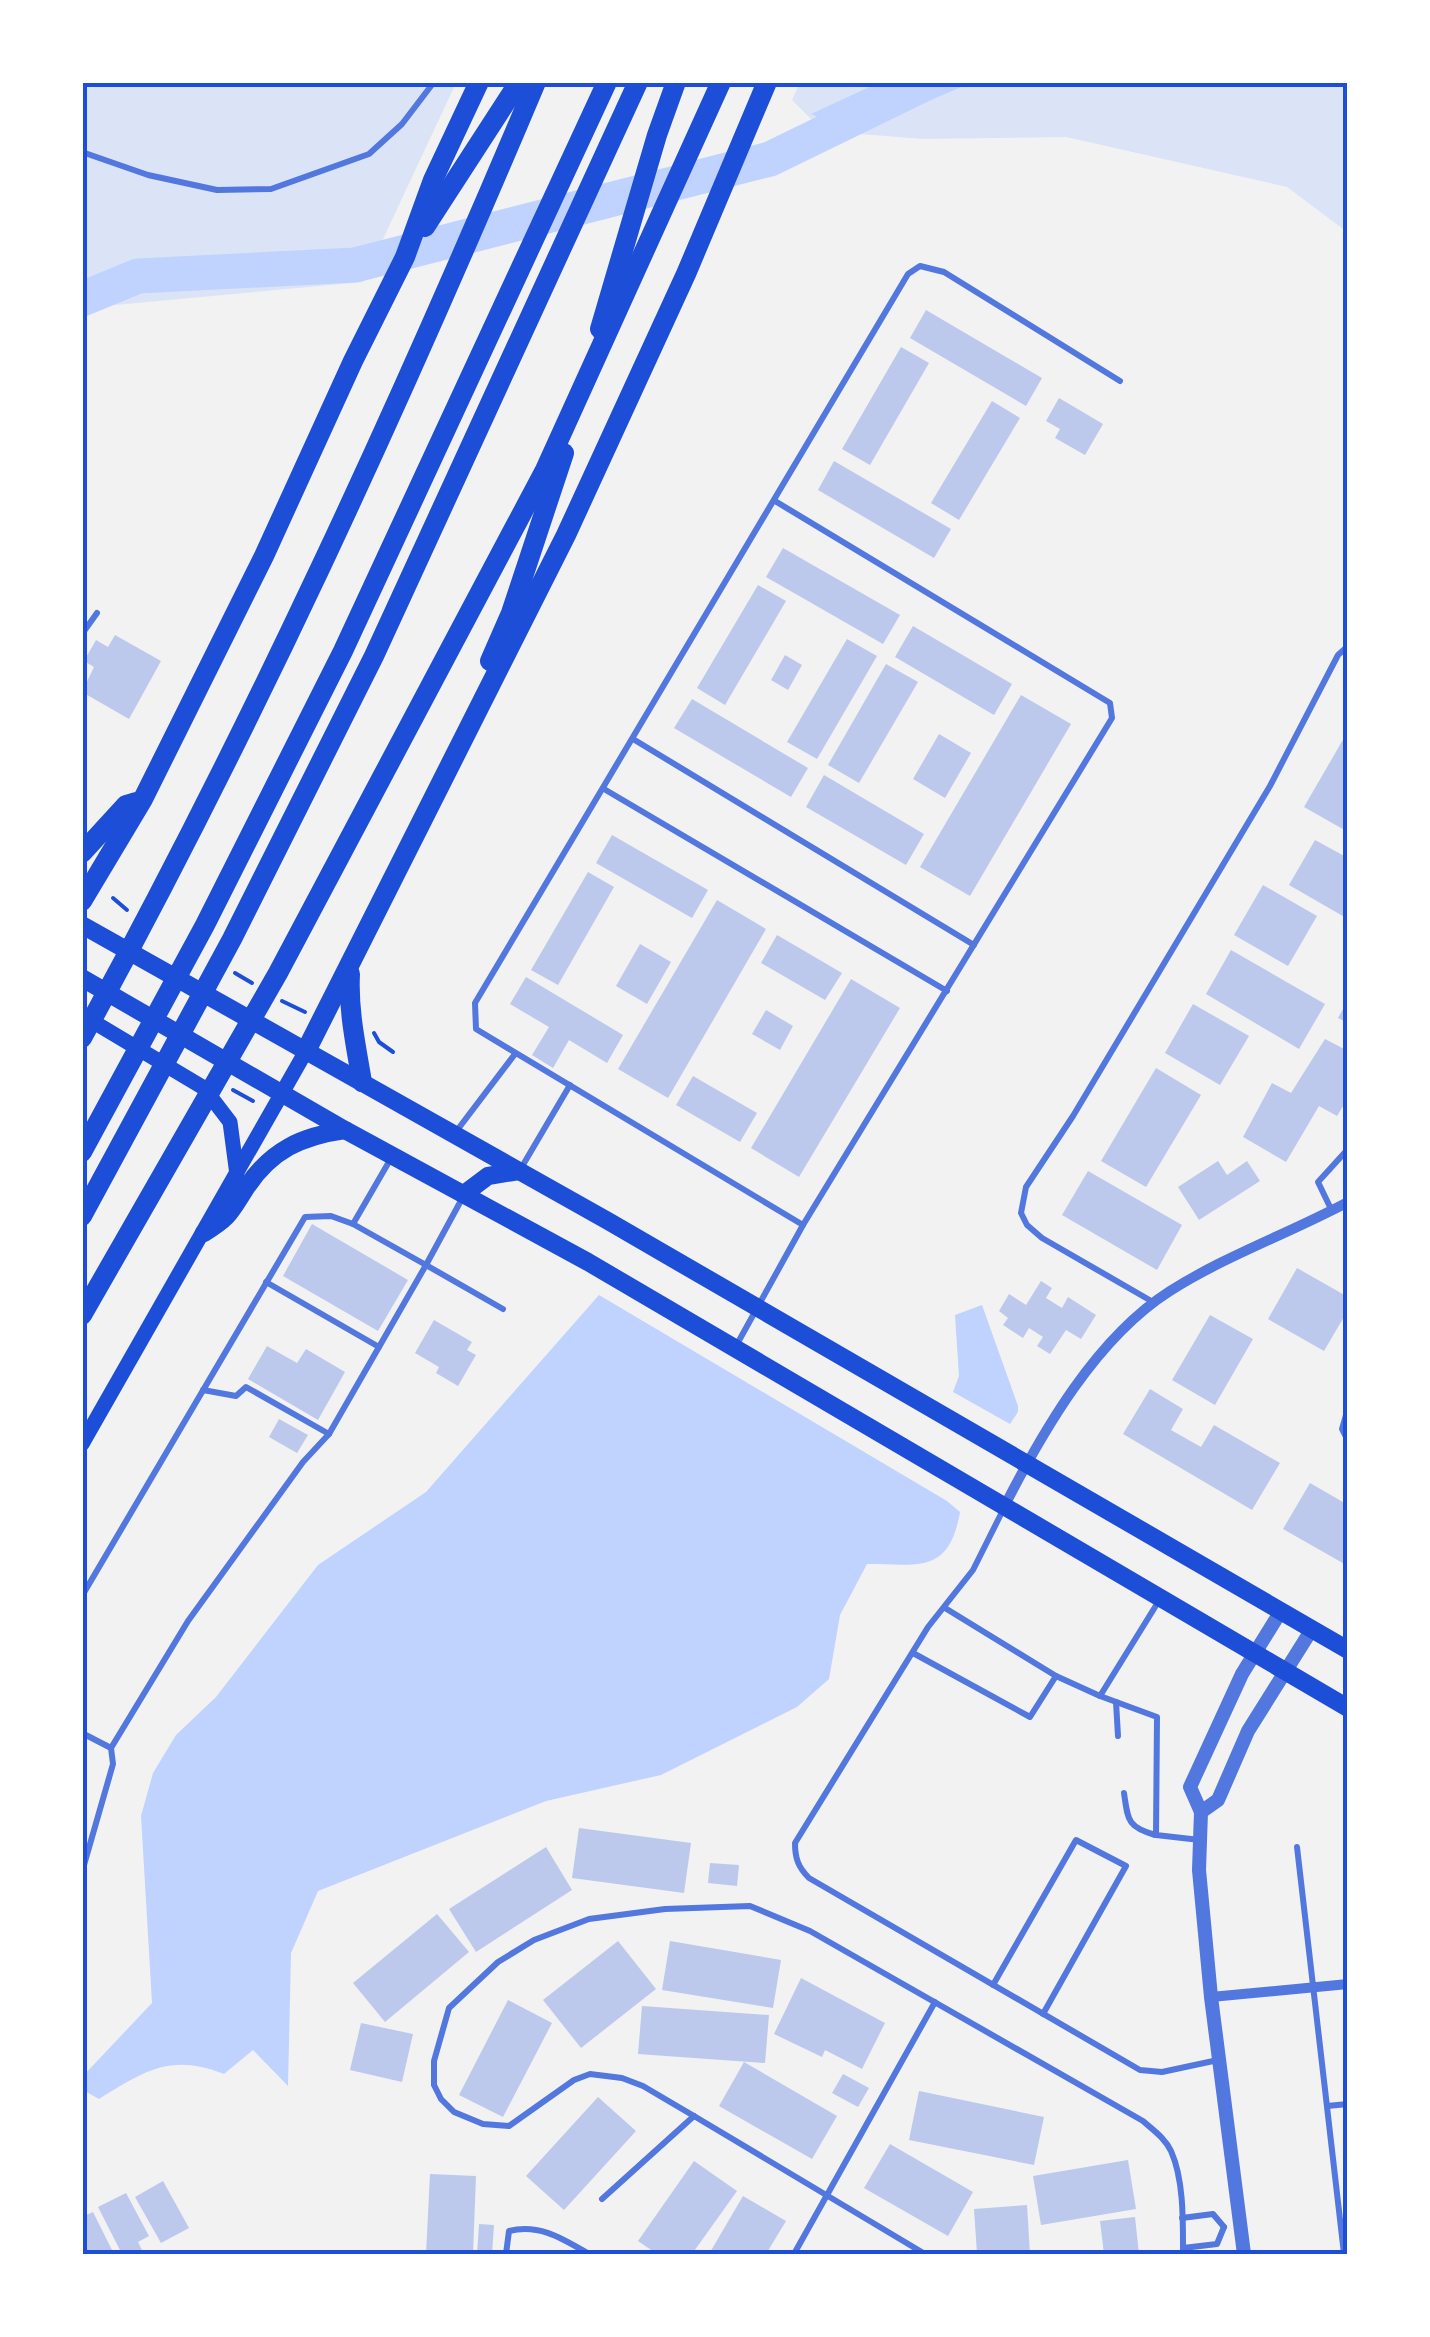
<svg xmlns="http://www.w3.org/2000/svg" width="1430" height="2337" font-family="Commissioner,sans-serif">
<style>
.green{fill:#dbe4f7}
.water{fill:#bfd3fe}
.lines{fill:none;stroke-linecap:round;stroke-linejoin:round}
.river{stroke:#bfd3fe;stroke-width:35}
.building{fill:#bdc9ec}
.path{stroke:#1d4ed8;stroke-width:4}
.service{stroke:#5277de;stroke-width:6}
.minor{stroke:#5277de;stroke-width:10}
.tertiary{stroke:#5277de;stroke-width:14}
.secondary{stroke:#1d4ed8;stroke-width:15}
.primary{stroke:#1d4ed8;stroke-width:18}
.motorway{stroke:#1d4ed8;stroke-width:20}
.neatline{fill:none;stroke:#1d4ed8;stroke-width:4}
</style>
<rect width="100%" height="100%" fill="#f2f2f2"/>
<g class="green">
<path d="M800,82L1347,83V232L1287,187L1066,137L922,139L823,131L792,100Z"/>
<path d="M83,83H456L363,282L83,308Z"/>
</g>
<g class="water">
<path d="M878,83V82L971,83L862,129H844L811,114Z"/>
<path d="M599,1295L947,1501L960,1512C949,1575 918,1564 867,1564L840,1615L829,1679L797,1707L661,1775L546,1801L318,1891L291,1953L288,2086L253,2050L224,2074C170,2053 145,2071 99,2099L83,2090V2076L152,2003L141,1816L153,1773L176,1735L216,1697L318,1565L426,1492Z"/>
<path d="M982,1305L1018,1406V1412L1010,1424L953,1392L959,1376L955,1315Z"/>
</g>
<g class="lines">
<path class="river" d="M82,299L138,276L355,265L770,159L928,82"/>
</g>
<g class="building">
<path d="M926,310L1042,378L1026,406L910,338Z"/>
<path d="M901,347L929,363L870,465L842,449Z"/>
<path d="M1059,398L1103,424L1085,455L1055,438L1060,429L1046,421Z"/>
<path d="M992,401L1020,418L959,520L931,503Z"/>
<path d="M834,461L951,529L934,558L818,490Z"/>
<path d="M783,548L900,615L883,644L766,577Z"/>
<path d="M758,585L786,601L725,705L697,688Z"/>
<path d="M913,626L1012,684L994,715L895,657Z"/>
<path d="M115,635L161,661L129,719L82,692L94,667L84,661L96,640L108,647Z"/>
<path d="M847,639L877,656L817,759L787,742Z"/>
<path d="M785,655L802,665L788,690L771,680Z"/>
<path d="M886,664L918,682L859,783L828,765Z"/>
<path d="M1021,695L1071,724L970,896L920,867Z"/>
<path d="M692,699L808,768L791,797L674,728Z"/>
<path d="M1348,731V832L1304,807Z"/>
<path d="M939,734L971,753L945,798L913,779Z"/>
<path d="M824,775L924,834L906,865L806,807Z"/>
<path d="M612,835L708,890L692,918L596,863Z"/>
<path d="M1315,840L1348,858V919L1289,885Z"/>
<path d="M588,872L614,887L558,985L531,970Z"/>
<path d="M1263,885L1317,916L1288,966L1234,935Z"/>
<path d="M717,900L766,929L668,1098L618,1069Z"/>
<path d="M777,935L842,973L825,1000L761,963Z"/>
<path d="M640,944L671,962L647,1004L616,986Z"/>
<path d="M1231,950L1325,1004L1299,1049L1206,994Z"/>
<path d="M526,977L623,1035L607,1063L569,1040L553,1068L532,1055L549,1027L510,1004Z"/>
<path d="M851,979L900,1008L799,1177L751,1148Z"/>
<path d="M1348,1000V1023L1338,1018Z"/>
<path d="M1193,1004L1249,1036L1220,1085L1165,1053Z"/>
<path d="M766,1010L793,1026L780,1050L752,1034Z"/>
<path d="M1325,1039L1348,1051V1098L1337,1116L1319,1106L1286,1162L1243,1137L1272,1083L1291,1093Z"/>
<path d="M1156,1068L1201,1095L1146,1187L1101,1161Z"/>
<path d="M693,1076L757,1113L740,1142L676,1105Z"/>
<path d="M1218,1161L1227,1175L1247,1161L1260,1181L1199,1220L1178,1187Z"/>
<path d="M1088,1171L1182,1225L1157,1270L1062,1215Z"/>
<path d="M312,1224L408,1280L378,1331L283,1276Z"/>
<path d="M1297,1268L1348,1297V1310L1324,1351L1268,1319Z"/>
<path d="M1041,1281L1052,1288L1046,1298L1062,1308L1068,1297L1096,1315L1081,1339L1066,1330L1050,1354L1037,1346L1043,1337L1029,1328L1023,1338L1003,1325L1008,1318L999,1311L1009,1294L1026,1305Z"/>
<path d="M1210,1315L1253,1339L1215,1405L1172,1380Z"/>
<path d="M434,1320L472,1342L467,1350L476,1355L458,1386L436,1373L439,1367L415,1353Z"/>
<path d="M267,1346L297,1363L306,1349L345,1372L318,1420L248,1379Z"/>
<path d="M1150,1389L1183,1409L1171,1430L1201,1447L1214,1425L1280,1463L1252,1510L1123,1434Z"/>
<path d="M279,1419L308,1435L297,1453L269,1437Z"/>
<path d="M1310,1483L1348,1505V1566L1283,1529Z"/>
<path d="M579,1828L691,1843L684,1893L572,1878Z"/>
<path d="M546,1847L572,1890L476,1952L449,1909Z"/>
<path d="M710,1863L739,1865L737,1886L708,1883Z"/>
<path d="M437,1914L469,1952L385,2022L353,1983Z"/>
<path d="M618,1941L656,1989L581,2048L543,2000Z"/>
<path d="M670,1941L781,1960L773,2008L662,1990Z"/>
<path d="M801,1978L885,2023L862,2069L825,2050L822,2057L774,2034Z"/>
<path d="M508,2000L552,2023L503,2117L459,2095Z"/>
<path d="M642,2006L769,2015L765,2063L638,2054Z"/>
<path d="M361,2023L413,2034L402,2082L350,2070Z"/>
<path d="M744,2062L837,2116L812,2159L719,2106Z"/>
<path d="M843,2074L869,2088L858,2107L832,2093Z"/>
<path d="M919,2091L1044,2117L1034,2165L909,2140Z"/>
<path d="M598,2097L636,2131L564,2210L526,2176Z"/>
<path d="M890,2144L973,2192L948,2236L864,2188Z"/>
<path d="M1128,2160L1136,2209L1041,2225L1033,2176Z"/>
<path d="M694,2161L737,2191L692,2254H657L638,2241Z"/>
<path d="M430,2174L476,2176L473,2254H426Z"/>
<path d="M163,2181L189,2228L161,2243L135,2197Z"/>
<path d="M126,2193L149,2236L138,2242L143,2252L138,2254H122L98,2207Z"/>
<path d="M743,2196L786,2221L766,2254H709Z"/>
<path d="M1027,2205L1030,2254H977L974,2209Z"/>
<path d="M93,2212L114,2254H82V2217Z"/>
<path d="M1135,2217L1139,2254H1104L1100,2221Z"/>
<path d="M479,2224L494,2225L492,2254H477Z"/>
</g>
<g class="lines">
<g class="path">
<path d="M113,898L127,910"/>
<path d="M235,973L252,983"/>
<path d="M282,1001L305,1012"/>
<path d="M374,1033L379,1042L393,1052"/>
<path d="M233,1090L253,1101"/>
</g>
<g class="service">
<path d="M82,152L148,175L217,190L271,189L369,154L402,124L434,82"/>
<path d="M82,634L97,613"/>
<path d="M633,739L974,945"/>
<path d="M604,789L947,991"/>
<path d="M455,1133L515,1054"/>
<path d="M520,1170L570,1085"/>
<path d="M1331,1209L1318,1182L1348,1149"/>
<path d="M353,1224L426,1265L464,1195"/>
<path d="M803,1225L476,1029L475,1003L908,274L920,266L944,272L1120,381"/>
<path d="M1153,1302L1042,1238L1027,1225L1021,1213L1026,1187L1073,1116L1270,786L1338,655L1348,646"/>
<path d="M736,1346L803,1225L1112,718L1110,703L775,501"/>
<path d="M379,1347L426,1265L503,1309"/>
<path d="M203,1390L236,1396L246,1387L329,1434L379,1347L266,1282"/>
<path d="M1348,1408L1342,1429L1348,1441"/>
<path d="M1004,1508L973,1570L928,1627L795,1843C795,1858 798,1867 809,1878L1140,2070L1162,2072L1218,2060"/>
<path d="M82,1596L305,1217L331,1216L353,1224L390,1160"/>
<path d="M1160,1599L1100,1696L1157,1717L1156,1835L1200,1840"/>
<path d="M913,1653L1030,1717L1056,1676L945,1608"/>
<path d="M1056,1676L1100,1696"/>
<path d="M1116,1702L1118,1736"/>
<path d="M82,1733L111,1748L113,1764L82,1872"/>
<path d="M111,1748L188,1621L303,1462L329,1434"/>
<path d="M1124,1793C1128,1820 1127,1827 1155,1835"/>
<path d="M1297,1847L1344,2254"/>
<path d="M993,1985L1076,1840L1126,1866L1043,2014"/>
<path d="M1327,2106L1348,2104"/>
<path d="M602,2199L694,2116"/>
<path d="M1182,2218L1213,2214L1224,2227"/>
<path d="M1183,2248L1217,2244L1224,2227"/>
<path d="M506,2254L509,2231C539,2223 563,2239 589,2254"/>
<path d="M794,2254L935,2002"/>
<path d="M925,2254L694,2116L643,2086L622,2078L590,2074L574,2080L509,2126L483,2124L454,2112L441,2099L434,2085V2061L449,2008L498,1962L534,1940L589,1919L665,1909L750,1906L810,1931L1143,2121C1153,2130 1165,2138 1171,2151C1184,2180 1183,2222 1183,2254"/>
</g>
<g class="minor">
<path d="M1004,1507C1043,1431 1096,1338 1170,1291C1225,1256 1290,1233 1348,1202"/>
<path d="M1211,1997L1348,1984"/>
</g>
<g class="tertiary">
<path d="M1201,1812L1218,1800L1248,1731L1312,1629"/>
<path d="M1244,2254L1211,1997L1199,1870L1201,1812L1190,1787L1242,1674L1281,1611"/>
</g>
<g class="secondary">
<path d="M82,1015L204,1088L230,1122L237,1175"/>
<path d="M82,1444L306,1051"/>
</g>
<g class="primary">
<path d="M82,925L608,1221L1348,1650"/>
<path d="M82,978L345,1130L588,1262L1348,1708"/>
<path d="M464,1194L488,1176L519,1171"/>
<path d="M204,1233C230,1217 230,1213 246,1188C271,1150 302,1136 345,1130"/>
</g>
<g class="motorway">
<path d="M425,227L519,82"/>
<path d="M600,329L657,135L676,82"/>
<path d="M490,661L511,613L564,453"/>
<path d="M82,853L126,805L136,802"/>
<path d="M82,901L143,799L264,556L353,361L405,257L433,180L479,82"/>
<path d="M350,974C348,1010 356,1046 362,1082"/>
<path d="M82,1038C252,728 399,407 536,82"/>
<path d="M306,1051L566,535L686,274L767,82"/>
<path d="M82,1152L205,925L343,651L607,82"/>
<path d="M82,1216L232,939L374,656L638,82"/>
<path d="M82,1315L278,973L545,470L721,82"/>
</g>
</g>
<rect width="1430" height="2337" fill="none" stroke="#ffffff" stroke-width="170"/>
<rect x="85" y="85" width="1260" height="2167" class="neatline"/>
</svg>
